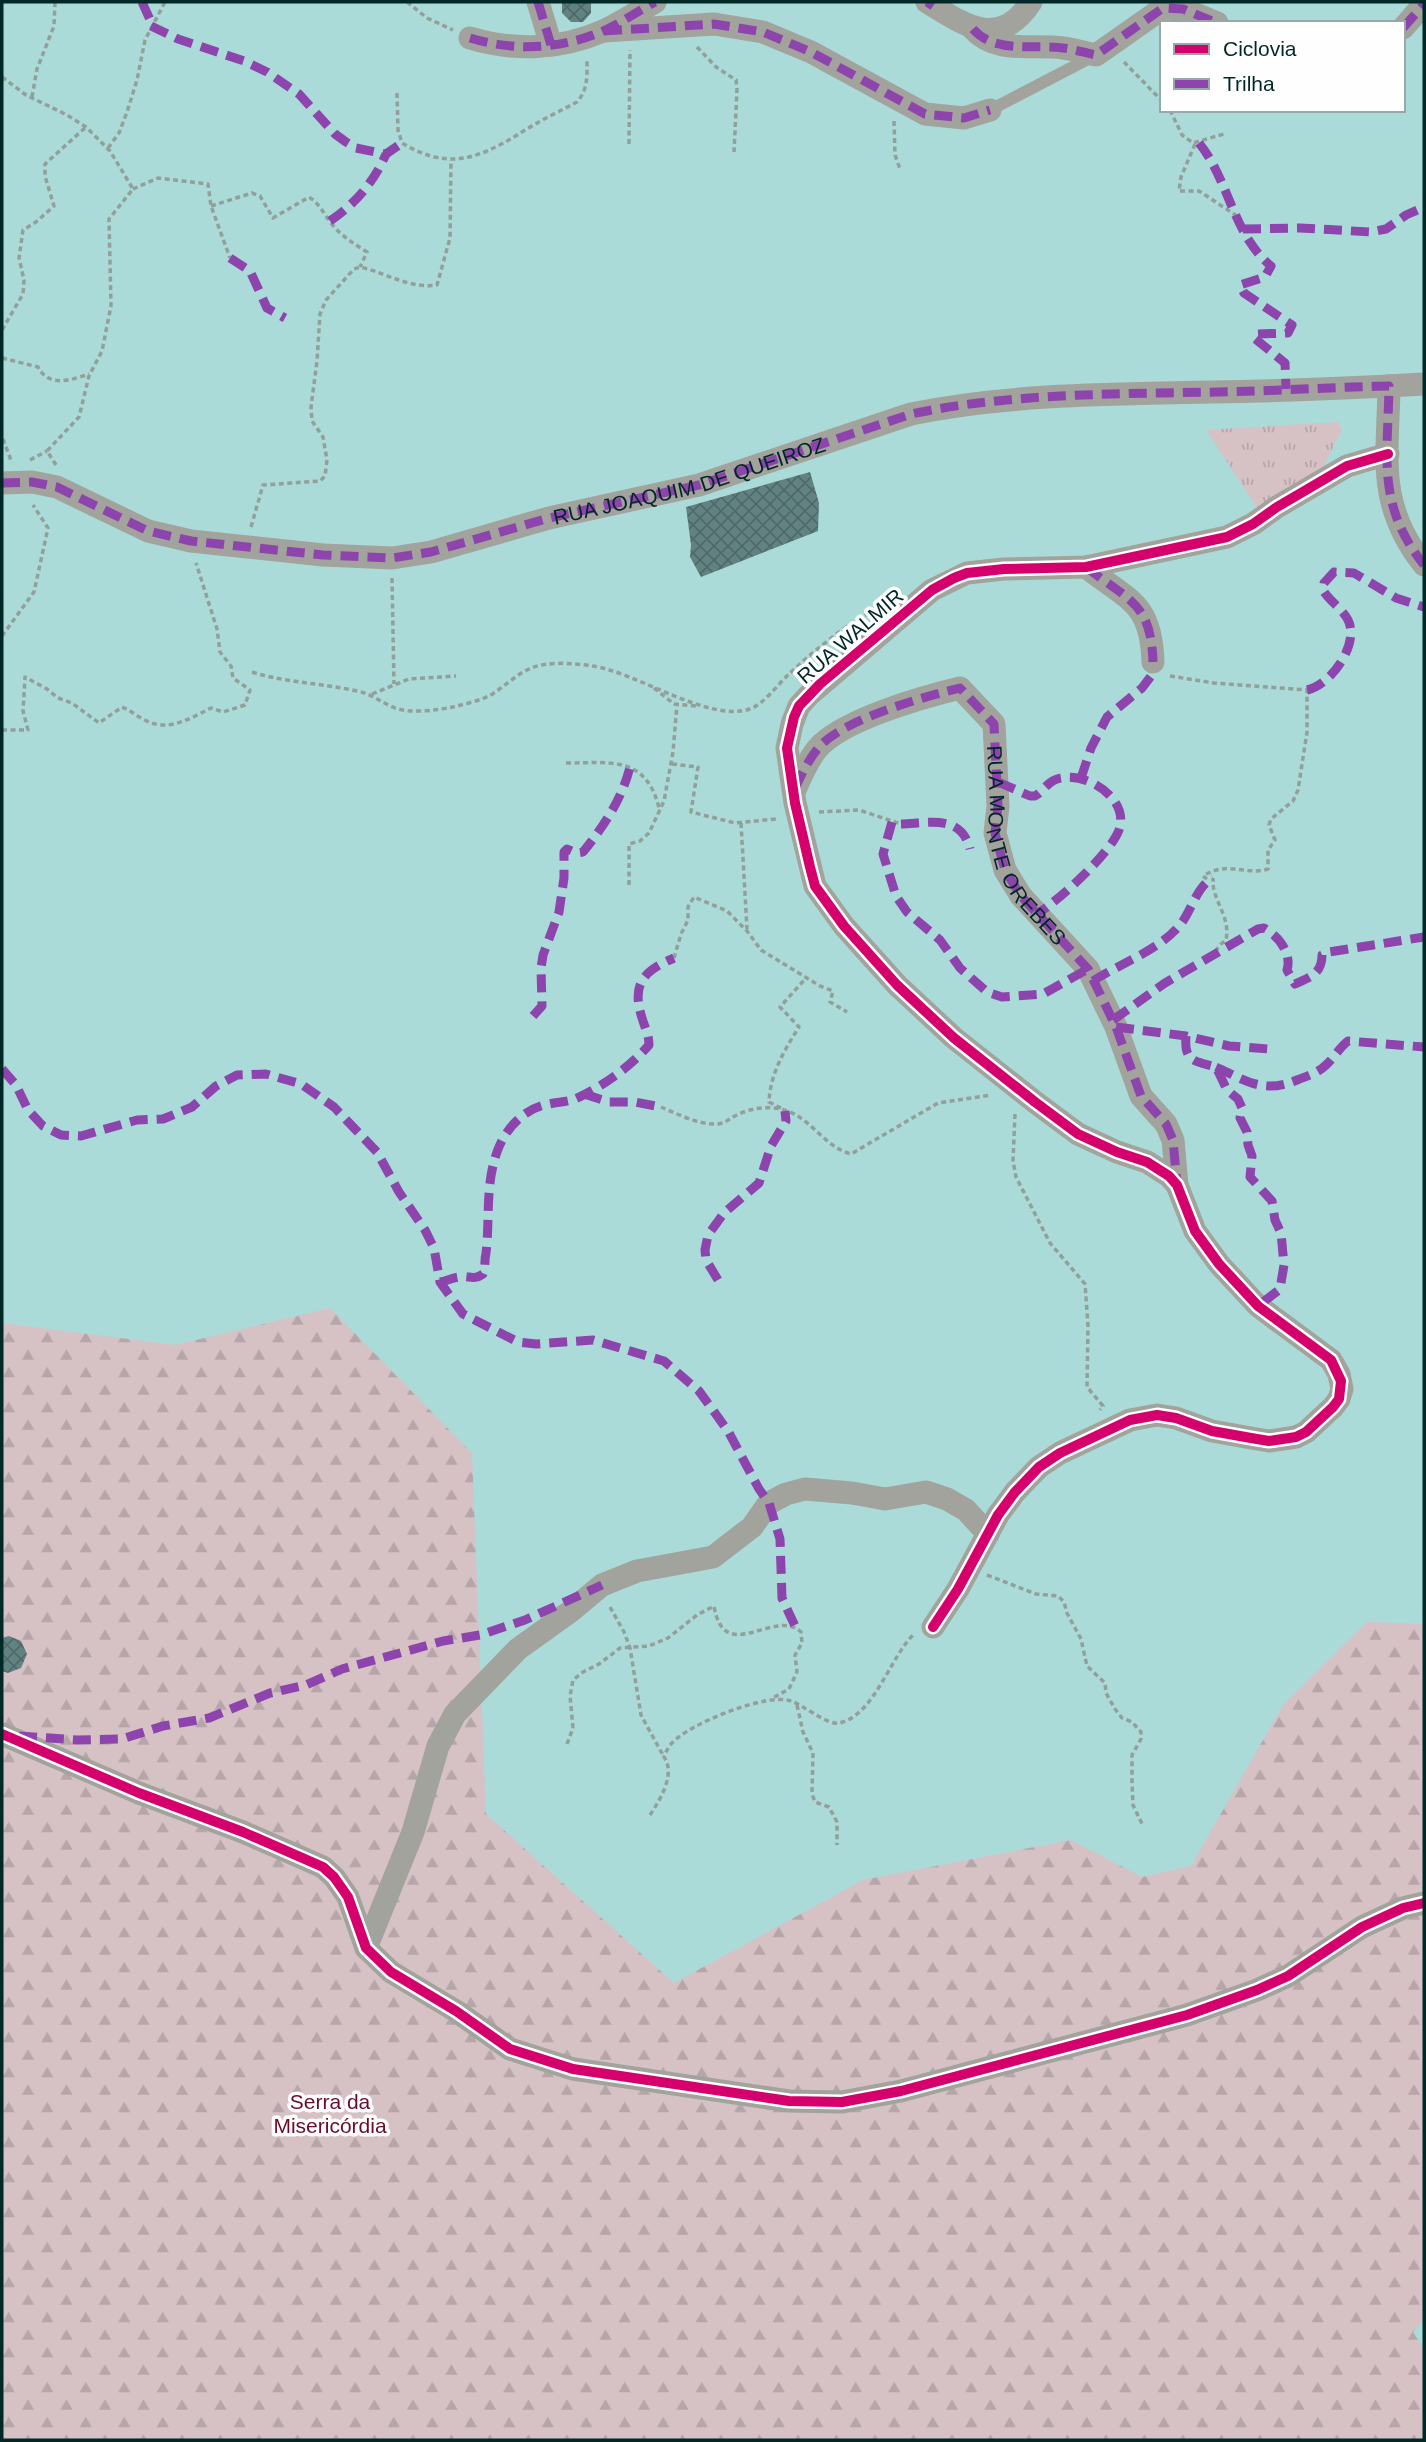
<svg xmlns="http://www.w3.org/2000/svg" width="1426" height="2442" font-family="Arial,sans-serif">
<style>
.forest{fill:url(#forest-firs)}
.park{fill:url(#park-tufts)}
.building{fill:url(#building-cross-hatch)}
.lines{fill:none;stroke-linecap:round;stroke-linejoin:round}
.path{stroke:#939f9a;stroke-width:3.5;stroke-dasharray:5 3.5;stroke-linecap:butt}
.lane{stroke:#a2a39c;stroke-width:12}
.street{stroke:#a2a39c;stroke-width:23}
.quiet{stroke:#8e44ad;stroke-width:9;stroke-dasharray:18 9;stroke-linecap:butt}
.cycleway-casing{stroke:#fefefe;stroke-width:15}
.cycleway{stroke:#d6006c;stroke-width:10}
.labels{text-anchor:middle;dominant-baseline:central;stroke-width:7;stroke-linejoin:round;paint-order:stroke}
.street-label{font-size:21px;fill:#002826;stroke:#fefefe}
.park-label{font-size:21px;fill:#6b0b2a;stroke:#fefefe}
</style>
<defs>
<pattern id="forest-firs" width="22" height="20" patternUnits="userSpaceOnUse" patternTransform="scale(1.75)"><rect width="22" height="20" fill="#d6c1c5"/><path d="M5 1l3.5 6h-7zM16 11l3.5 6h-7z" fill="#b6a6a9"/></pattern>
<pattern id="park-tufts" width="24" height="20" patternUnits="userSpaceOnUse" patternTransform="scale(1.75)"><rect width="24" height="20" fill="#d6c1c5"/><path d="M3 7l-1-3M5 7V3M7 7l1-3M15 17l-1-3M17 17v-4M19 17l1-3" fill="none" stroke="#b6a6a9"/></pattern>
<pattern id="building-cross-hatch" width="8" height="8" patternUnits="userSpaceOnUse" patternTransform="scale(1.75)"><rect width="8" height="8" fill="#628282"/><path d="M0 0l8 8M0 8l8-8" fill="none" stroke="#4e6a6a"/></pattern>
</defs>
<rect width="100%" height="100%" fill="#aadbd8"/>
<path class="forest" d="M330,1308L472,1453L486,1814L674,1983L863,1880L1071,1840L1142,1877L1191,1866L1283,1705L1367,1622L1424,1624V2320L1413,2332L1424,2349V2440H2V1323L175,1345Z"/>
<path class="park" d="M1338,422L1342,430L1322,469L1258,509L1206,430Z"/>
<g class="building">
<path d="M562,2H591V13L583,22H571L562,13Z"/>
<path d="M810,472L819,503L818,531L701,577L690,557L691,545L686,507Z"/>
<path d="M9,1636L21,1641L27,1654L21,1668L8,1673L2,1671V1638Z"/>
</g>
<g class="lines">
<g class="path">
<path d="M407,2L427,18L453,30"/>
<path d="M697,47L716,67L736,80L737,89L734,152"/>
<path d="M1124,62L1162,101"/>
<path d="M2,77L26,95L67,115L86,127L110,151L133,189"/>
<path d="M397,93L398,130L402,143C447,170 476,160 519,134C537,122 558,112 577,102C588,89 587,77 587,60"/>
<path d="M32,97L37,69L54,26L55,2"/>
<path d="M1170,110L1182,135L1193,143L1224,134"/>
<path d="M894,121L895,155L900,169"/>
<path d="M629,144L630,50"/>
<path d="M1195,144L1181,177L1179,191H1199L1237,216"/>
<path d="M108,148L119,133L127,112L137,80L145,40L165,2"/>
<path d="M133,189L158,178L208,184L211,206L230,258"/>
<path d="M211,206L252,193L260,196L273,218L309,197C320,204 323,213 331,223C341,236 353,243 367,252L360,267"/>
<path d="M2,330L23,294L24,280L19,258L23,230L36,222L54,206L45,176V164L86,127"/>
<path d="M2,358L38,367C49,388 71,380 89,374"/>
<path d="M3,439L12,463"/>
<path d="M30,460L47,451"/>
<path d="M56,465L47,451L79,417L89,376L102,351L111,306L109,219L133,189"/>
<path d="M251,527L263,485L320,481L325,476L327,460L323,437L312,421L311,407L317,361L320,314L326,300L354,269L360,267C387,273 409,289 437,285L450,238L451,160"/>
<path d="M392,578L394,684"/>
<path d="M2,636L34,592L48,528L33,505"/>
<path d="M252,672C287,683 322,683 357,691C372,694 382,703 395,708C412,714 437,710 453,707C465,704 478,701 489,696C503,688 514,676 529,669C546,661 574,663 592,666C637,672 708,723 750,709C764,704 778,684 789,674C808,656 847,623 870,613"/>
<path d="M1170,676L1214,683L1307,690V732L1298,790L1293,801L1271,819L1269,825L1275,840L1268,850V869C1246,876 1228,860 1203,876L1208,880"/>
<path d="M654,688L674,704L697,706"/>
<path d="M372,694L409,679L456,676"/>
<path d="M2,730H28L23,711L25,677L47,689L58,698L72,703L99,723L122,707C132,711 139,718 147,721C169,732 191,718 211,708L223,712L245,705L250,690L233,678L231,666L220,652L217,629L196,563"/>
<path d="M566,763C610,763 646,755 659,808"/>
<path d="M672,764L698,767L691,812L735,823L776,819"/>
<path d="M819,812L859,810L901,824"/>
<path d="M741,823L747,929"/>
<path d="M629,885V844L640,841L649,833L664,801L673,752L677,704"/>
<path d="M674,958L681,934L688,920V907L694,897L727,911L747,931L761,950L820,986L833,991L830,1002L847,1012"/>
<path d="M1210,958L1221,944L1226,940C1231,915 1211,900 1213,878"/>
<path d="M661,1107C678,1114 698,1125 718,1124C726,1123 730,1118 737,1115C752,1107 774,1105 790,1112C813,1122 827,1148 851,1154L938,1103L991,1095"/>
<path d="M781,1108L769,1102C770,1074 785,1049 799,1027L780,1007L806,978"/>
<path d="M1015,1114L1013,1161L1016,1177L1050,1243L1085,1284L1088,1325L1087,1387L1103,1406L1100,1410"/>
<path d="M987,1575L1036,1594L1058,1596L1064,1602L1067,1613L1081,1639L1087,1666L1105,1683L1106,1693L1115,1709L1122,1718L1132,1722L1141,1732V1739L1132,1755V1782L1133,1805L1143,1826"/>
<path d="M610,1607L624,1632L630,1648L641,1715L664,1757"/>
<path d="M797,1705L803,1732L813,1753L812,1794L815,1802L829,1807L837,1822V1845"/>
<path d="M567,1744L573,1728L570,1696L573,1680L583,1672L599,1664L620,1648L649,1646L668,1638L697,1615L714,1606C724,1667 775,1607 801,1632L802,1643L795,1655L797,1672L789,1689L771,1699"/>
<path d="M650,1815C660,1800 676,1774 664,1757C666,1752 668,1747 672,1743C689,1724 767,1692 791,1701C803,1705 829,1726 839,1723C874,1716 890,1657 914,1634"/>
</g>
<path class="lane" d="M990,110L1092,57"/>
<g class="street">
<path d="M538,2L551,45"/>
<path d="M927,2C963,24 999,51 1031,2"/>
<path d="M1403,28L1424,4"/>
<path d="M973,29C995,54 1033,44 1063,48C1074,49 1085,53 1096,55L1163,8L1183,9L1217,23"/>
<path d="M604,31L714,24L763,32L811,52L925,114L964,118L990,110"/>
<path d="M470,38C513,51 560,50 603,31C621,23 638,11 655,2"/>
<path d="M1389,386C1388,458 1376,504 1424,565"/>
<path id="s1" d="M2,483L32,482L57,487L148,531L191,541L323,555L392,558L431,552L549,518L699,485L911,414C1009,394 1112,394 1212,392C1283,391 1354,388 1424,384"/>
<path d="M1086,567C1129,601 1151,602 1153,662"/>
<path d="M794,792C801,777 807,761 817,749C841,720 923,697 960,688L994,724L998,806L995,833L1005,870L1021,896L1088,969L1116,1027L1141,1096L1166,1124L1173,1140L1177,1185L1195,1231L1219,1264L1258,1306L1331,1360L1339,1374L1342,1389L1339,1399L1333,1407L1306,1432L1296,1437L1269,1441L1251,1438L1212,1431L1176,1418L1157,1415L1130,1420L1060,1453L1039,1467L1015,1492L998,1515L958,1589L933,1627"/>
<path d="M1177,1185L1169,1176L1147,1162L1117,1152L1078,1134L1035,1102L954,1038L897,985L844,926L815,886L795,803L790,769L787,748L792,724L799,706L809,695L932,590L967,573L1004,569L1086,567L1227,537L1253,524L1277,507L1347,466L1388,454"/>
<path d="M2,1734L139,1793L243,1832L323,1867L334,1877L348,1897L366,1948L391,1972L456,2011L510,2049L573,2069L789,2101L842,2102L901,2091L1187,2015L1257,1990L1288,1976L1362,1927L1403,1908L1424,1903"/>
<path d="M366,1948L413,1832L438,1746L455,1714L518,1649L571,1611L602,1585L637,1571L713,1557L752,1527L769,1503L786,1494L805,1489L852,1493L885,1499L926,1492L947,1499L966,1510L988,1534"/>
</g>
<g class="quiet">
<path d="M142,2L152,24"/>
<path d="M538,2L551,45"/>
<path d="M927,2L933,6"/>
<path d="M151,26L178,39L244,61L267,72L299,94L335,134L346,142L356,148L386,154L402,143"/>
<path d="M1403,28L1424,4"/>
<path d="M973,29C995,54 1033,44 1063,48C1074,49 1085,53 1096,55L1163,8L1183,9L1217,23"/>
<path d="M604,31L714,24L763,32L811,52L925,114L964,118L990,110"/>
<path d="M470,38C513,51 560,50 603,31C621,23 638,11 655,2"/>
<path d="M1199,143C1229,180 1233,235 1271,266L1265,277L1240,285L1244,293L1292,325L1288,333L1258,334L1253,337L1285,363L1286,389"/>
<path d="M330,221C355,204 374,182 386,154"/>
<path d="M1243,229L1300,228L1371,232L1386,229L1406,215L1424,207"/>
<path d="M230,258L250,271L267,308L285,318"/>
<path d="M2,483L32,482L57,487L148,531L191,541L323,555L392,558L431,552L549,518L699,485L911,414C1011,393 1116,394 1219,392C1275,391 1332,387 1389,386C1388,458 1376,504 1424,565"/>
<path d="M1086,567C1129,601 1151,602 1153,662"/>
<path d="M1307,690C1331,685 1360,644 1348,620C1342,608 1329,601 1323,590L1324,583L1334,572L1354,573L1396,598L1424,607"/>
<path d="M1081,778L1091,748L1107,717L1142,688L1155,671"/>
<path d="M998,782L1030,796H1035C1045,790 1048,780 1061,778C1087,772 1130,799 1119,830C1110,854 1059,900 1037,914"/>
<path id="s2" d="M795,788C802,774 809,758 820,746C845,719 923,697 960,688L994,724L998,806L995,833L1005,870L1021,896L1088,969L1116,1027L1141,1096L1166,1124L1173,1140L1177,1184"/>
<path d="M892,822L883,854L896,896L907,912L940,940L960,968L987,992L1002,997L1043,994L1088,969"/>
<path d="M901,824C930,823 961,814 970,849"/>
<path d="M1093,981C1122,962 1162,950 1183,921C1192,908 1198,885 1213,878"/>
<path d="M533,1016L542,1006L541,968L543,955L559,912L564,878V852L567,849L576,853L583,852C604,826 622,799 630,767"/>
<path d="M1113,1020L1165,983L1258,929L1264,928C1279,936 1292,954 1287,970L1295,984C1310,977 1322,974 1322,955L1329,952L1424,937"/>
<path d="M1116,1027L1186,1036L1229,1046L1269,1049"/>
<path d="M1186,1036C1184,1062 1194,1061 1216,1067L1227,1090L1238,1099L1242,1108L1240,1118L1247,1132L1248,1145L1252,1156L1250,1177L1272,1201L1275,1220L1281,1233L1284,1265L1280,1289L1258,1306"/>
<path d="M1216,1067C1247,1081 1263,1094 1297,1080C1307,1076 1318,1073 1326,1065C1334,1058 1339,1048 1348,1041L1424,1047"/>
<path d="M2,1069L16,1085L28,1110L43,1126L61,1135L81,1136L137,1120L163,1119L192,1107L216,1086L237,1075L266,1074L301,1084L334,1107L377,1152L399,1192L425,1230L434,1248L440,1282L463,1314L518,1342L536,1344L593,1340L664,1361L699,1391L728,1431L759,1489L769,1503L780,1539L782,1598L795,1626"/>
<path d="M584,1094L609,1102H635L661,1107"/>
<path d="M718,1280L706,1260L705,1250L708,1235L724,1213L759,1183L771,1146L786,1121L785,1111"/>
<path d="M440,1282C446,1281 452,1278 459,1277C469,1275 473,1281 483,1274C486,1267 484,1261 486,1253C490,1220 485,1185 497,1152C505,1129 524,1108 549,1104C558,1102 567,1102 575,1099C602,1087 630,1067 649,1045C649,1035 645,1028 642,1018C631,983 644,971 674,958"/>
<path d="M19,1736L77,1740L122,1739L163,1726L209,1718L270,1693L306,1685L342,1669L443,1641L480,1635L525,1620L602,1585"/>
</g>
<g class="cycleway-casing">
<g id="cycleway">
<path d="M933,1627L958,1589L998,1515L1015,1492L1039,1467L1060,1453L1130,1420L1157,1415L1176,1418L1212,1431L1251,1438L1269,1441L1296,1437L1306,1432L1333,1407L1339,1399L1341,1381L1331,1360L1258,1306L1219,1264L1195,1231L1177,1185L1169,1176L1147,1162L1117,1152L1078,1134L1035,1102L954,1038L897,985L844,926L815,886L810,867L795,803L787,748L794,717L799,706L820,684L932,590L954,578L967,573L1004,569L1086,567L1227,537L1253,524L1277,507L1347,466L1388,454"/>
<path d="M2,1734L139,1793L243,1832L323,1867L334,1877L348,1897L366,1948L391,1972L456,2011L510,2049L573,2069L789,2101L842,2102L901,2091L1187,2015L1257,1990L1288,1976L1362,1927L1403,1908L1424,1903"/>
</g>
</g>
<use href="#cycleway" class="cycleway"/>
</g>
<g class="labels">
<g class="street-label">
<text stroke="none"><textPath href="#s1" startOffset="710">RUA JOAQUIM DE QUEIROZ</textPath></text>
<text transform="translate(850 636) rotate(-41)">RUA WALMIR</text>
<text stroke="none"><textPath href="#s2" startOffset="382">RUA MONTE OREBES</textPath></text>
</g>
<g class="park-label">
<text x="330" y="2101">Serra da<tspan x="330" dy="24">Misericórdia</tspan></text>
</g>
</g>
<rect width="1426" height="2442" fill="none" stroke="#002826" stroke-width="7"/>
<rect x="1160" y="21" width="245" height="91" fill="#fefefe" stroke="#98a8a8" stroke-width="2"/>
<rect x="1174" y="44" width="35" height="10" fill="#d6006c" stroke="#98a8a8" stroke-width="2"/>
<text x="1223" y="56" font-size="21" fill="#002826">Ciclovia</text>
<rect x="1174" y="79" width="35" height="10" fill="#8e44ad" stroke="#98a8a8" stroke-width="2"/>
<text x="1223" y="91" font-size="21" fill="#002826">Trilha</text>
</svg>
